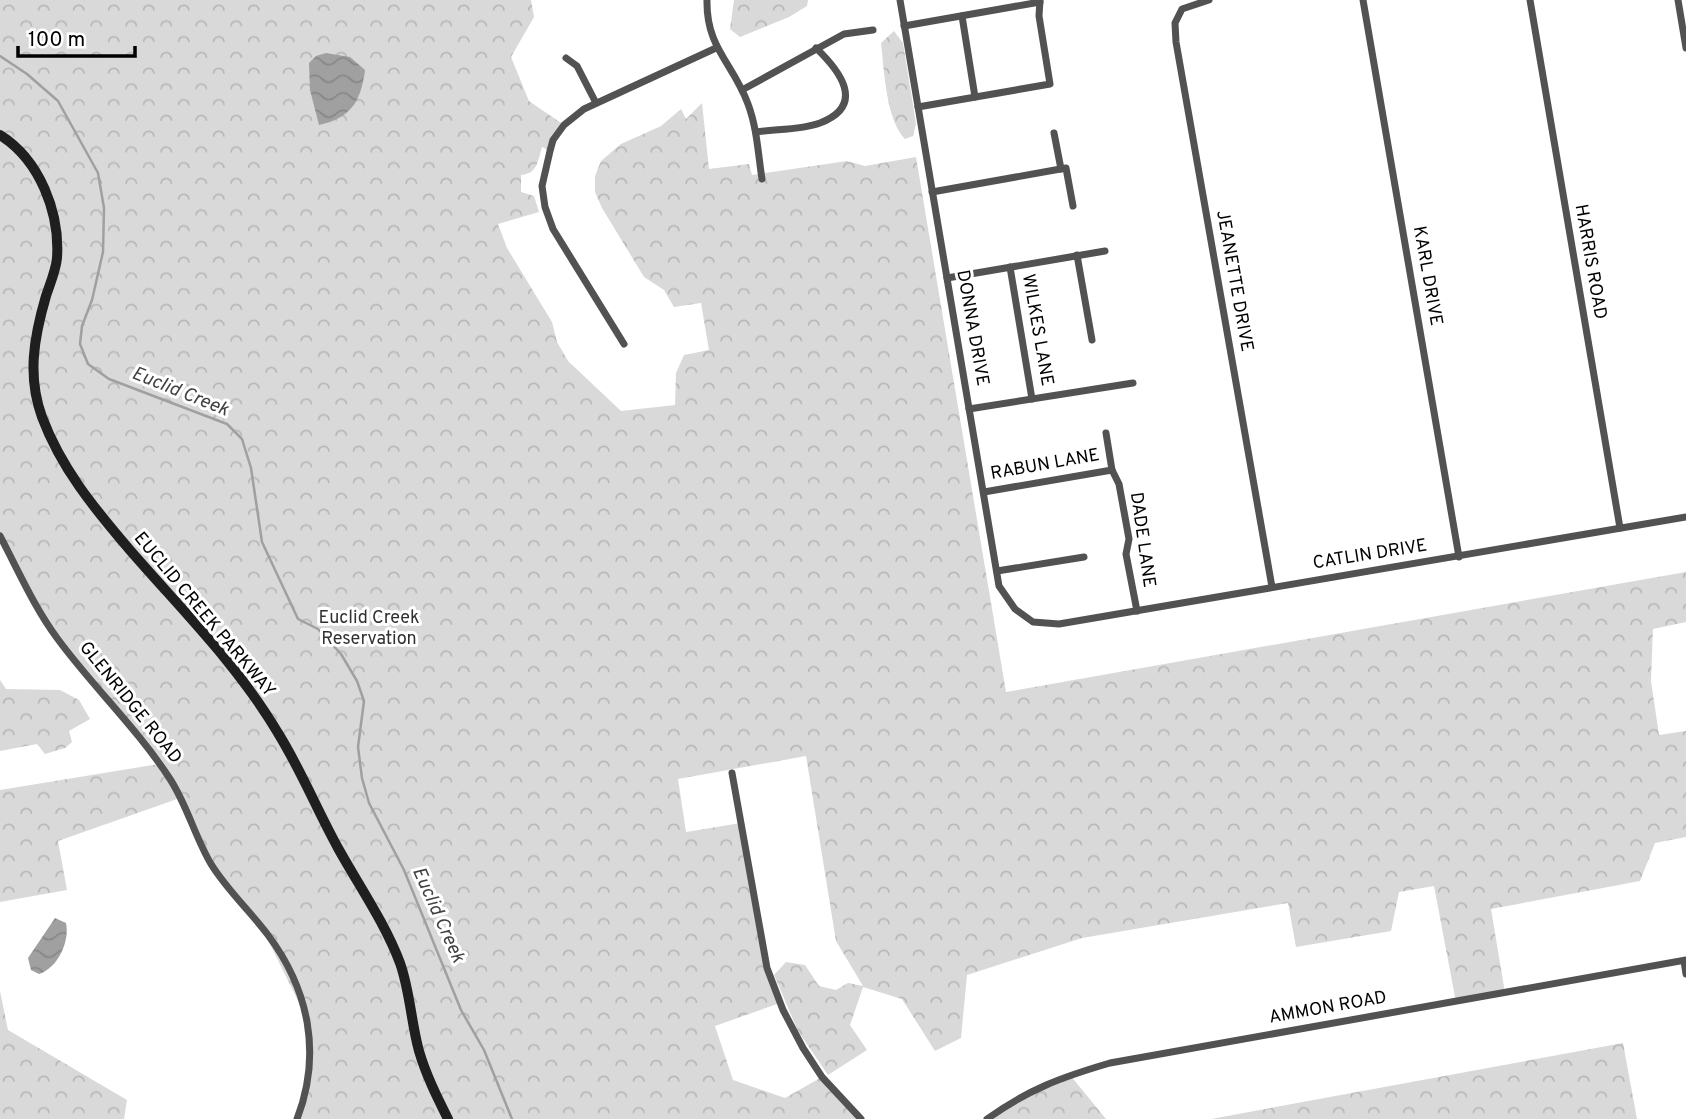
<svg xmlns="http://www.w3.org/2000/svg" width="1686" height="1119" font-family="Overpass,sans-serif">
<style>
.forest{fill:url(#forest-crowns)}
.water{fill:url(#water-waves)}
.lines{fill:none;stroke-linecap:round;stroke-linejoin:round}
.stream{stroke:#a0a0a0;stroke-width:2.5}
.street{stroke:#525252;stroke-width:7}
.secondary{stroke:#1f1f1f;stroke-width:10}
.labels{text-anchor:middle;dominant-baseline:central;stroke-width:6;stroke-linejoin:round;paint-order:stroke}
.street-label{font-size:18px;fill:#000;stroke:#fff}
.park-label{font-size:18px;fill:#303030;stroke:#fff}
.water-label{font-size:19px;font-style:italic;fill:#414141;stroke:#fff}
</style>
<defs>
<pattern id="forest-crowns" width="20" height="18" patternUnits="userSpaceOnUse" patternTransform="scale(1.75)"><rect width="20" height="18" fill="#d9d9d9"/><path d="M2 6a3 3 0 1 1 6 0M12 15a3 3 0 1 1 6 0" fill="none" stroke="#b8b8b8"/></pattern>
<pattern id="water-waves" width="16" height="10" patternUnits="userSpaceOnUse" patternTransform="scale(1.75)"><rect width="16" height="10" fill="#a0a0a0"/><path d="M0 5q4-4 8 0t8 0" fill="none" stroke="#888"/></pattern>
</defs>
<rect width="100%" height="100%" fill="#fff"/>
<g class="forest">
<path d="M0,0H531L534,17L511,57L529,101L564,125L550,151L542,147C538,161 537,174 521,175V192L534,196L539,212L498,224L507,248L552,322L557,342L568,361L621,411L675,405L676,373L684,355L709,350L701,303L674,307L664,290L644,277L602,208L595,192V176L601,161L621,144L661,126L681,109L686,119L702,103L709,169L749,164L752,175L847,161L865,166L916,157L1006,692L1686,572V622L1653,629L1651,681L1659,735L1686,731V837L1655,843L1640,881L1491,909L1505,993L1456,1002L1434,886L1399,892L1391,931L1296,947L1288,903L1082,938L967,975L961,1038L935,1051L902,999L863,987L850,1025L867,1050L828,1075L798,1031L774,975L786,962L805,965L819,986L836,990L848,983L863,986L836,941L806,756L678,779L686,832L741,823L767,968L780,1003L715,1026L733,1080L785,1098L822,1077L861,1119H297L307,1093L305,1015L262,928L220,876L180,798L58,841L67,890L0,902V790L159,764L56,637L0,536Z"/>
<path d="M734,0H808L807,6L789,17L740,37L730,29Z"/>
<path d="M894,31L903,43L916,124L913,136L905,139C886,120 884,69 881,43Z"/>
<path d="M0,680L6,689L60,690L79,700L90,719L69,731L72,742L65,748L45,754L37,744L0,751Z"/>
<path d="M0,991L8,1030L127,1100L124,1119H0Z"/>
<path d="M1623,1043L1637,1119H1211Z"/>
<path d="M1070,1075L1106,1119H987Z"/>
</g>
<g class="water">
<path d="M326,53L350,57L365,70C361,101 351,118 319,125L310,90L309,63L316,56Z"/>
<path d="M55,918L66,923C70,941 58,968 39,974L31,970L28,958Z"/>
</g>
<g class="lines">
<path class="stream" d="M0,56L27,74L58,101L98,173L104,208L103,252L92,300L82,326L80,344L88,364L109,379L227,424L242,439L251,468L262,542L298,619L318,629L341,654L357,681L364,701L358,747L362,778L369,803L404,870L461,1010L484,1050L512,1119"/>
<g class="street">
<path d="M707,0C706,48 733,63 748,104C757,128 758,153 762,179"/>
<path d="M900,0L999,586L1015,609L1033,622L1059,624L1686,517"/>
<path d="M1209,0L1182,9L1175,23L1176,42L1272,587"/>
<path d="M1363,0L1459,557"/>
<path d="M1530,0L1620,528"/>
<path d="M1678,0L1686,48"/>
<path d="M962,16L975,97"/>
<path d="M904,26L1040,2"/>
<path d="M566,58L577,66L596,103"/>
<path d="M742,90L844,34L873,30"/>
<path d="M918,107L1050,84L1039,16L1040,0"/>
<path d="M756,132C776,129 801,130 820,123C867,105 839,70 816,48"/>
<path d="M1054,133L1061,169"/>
<path d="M932,192L1066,168L1073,206"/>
<path d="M1077,255L1092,340"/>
<path d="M1010,267L1032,399"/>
<path d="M947,278L1105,251"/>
<path d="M624,344L553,229L545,207L542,186L550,151L553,140L564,125L584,109L716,48"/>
<path d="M969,409L1133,383"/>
<path d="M1106,433L1112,470L1119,484L1129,539L1126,554L1137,611"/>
<path d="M984,492L1112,470"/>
<path d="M0,536C18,570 34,607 57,638C92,686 137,728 170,779C187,805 195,837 211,864C227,890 250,911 268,935C309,990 322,1054 297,1119"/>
<path d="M997,571L1084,557"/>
<path d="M732,773L767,968L783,1010L803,1048L822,1077L861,1119"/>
<path d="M1684,961L1686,974"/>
<path d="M987,1119C1029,1089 1062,1077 1110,1063L1686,960"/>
</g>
<path class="secondary" d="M0,135C40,160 60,213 57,258C56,270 50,284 46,296C34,337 27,376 42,417C61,468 94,508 129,549C180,608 238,665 278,733C301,770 317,810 338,848C359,886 385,923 400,963C410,991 411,1022 419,1051C426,1075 437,1097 448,1119"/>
</g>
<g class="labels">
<g class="street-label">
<text transform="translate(1590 262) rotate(80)">HARRIS ROAD</text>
<text transform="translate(1427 276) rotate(80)">KARL DRIVE</text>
<text transform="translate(1234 281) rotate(80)">JEANETTE DRIVE</text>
<text transform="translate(972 328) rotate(80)">DONNA DRIVE</text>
<text transform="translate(1037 330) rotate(80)">WILKES LANE</text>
<text transform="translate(1045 465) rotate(-10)">RABUN LANE</text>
<text transform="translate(1142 540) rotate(82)">DADE LANE</text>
<text transform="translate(1370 555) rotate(-9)">CATLIN DRIVE</text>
<text transform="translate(204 615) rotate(50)">EUCLID CREEK PARKWAY</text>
<text transform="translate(130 703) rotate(51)">GLENRIDGE ROAD</text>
<text transform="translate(1328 1008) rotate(-10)">AMMON ROAD</text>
</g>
<g class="park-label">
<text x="369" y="618">Euclid Creek<tspan x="369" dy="21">Reservation</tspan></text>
</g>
<g class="water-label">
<text transform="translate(180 392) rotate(22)">Euclid Creek</text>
<text transform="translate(438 915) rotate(66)">Euclid Creek</text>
</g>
</g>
<path d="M18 46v10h117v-10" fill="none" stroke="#000000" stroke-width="3.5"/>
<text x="28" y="46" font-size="21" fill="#000000" stroke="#ffffff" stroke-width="5" paint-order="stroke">100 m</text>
</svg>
